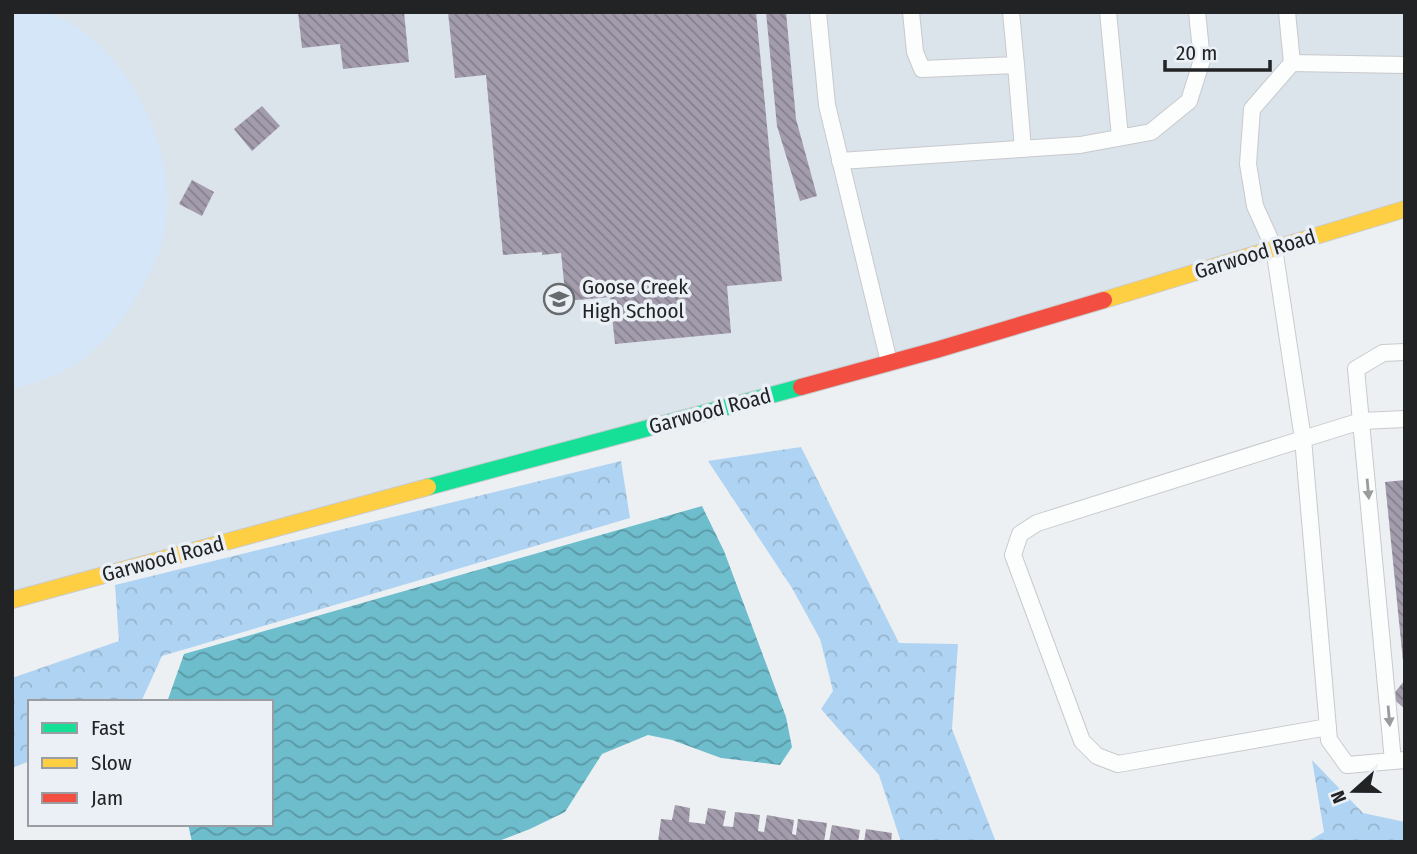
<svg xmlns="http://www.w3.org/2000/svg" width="1417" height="854" font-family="'Fira Sans Condensed',sans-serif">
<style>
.built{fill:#dbe3eb}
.grass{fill:#d4e6f7}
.forest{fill:url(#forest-crowns)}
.water{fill:url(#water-waves)}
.building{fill:url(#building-back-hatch)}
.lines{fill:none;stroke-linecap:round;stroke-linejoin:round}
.lane-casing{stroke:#c8cacd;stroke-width:18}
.fast-casing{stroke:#c8cacd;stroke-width:18}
.slow-casing{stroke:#c8cacd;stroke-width:18}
.jam-casing{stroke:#c8cacd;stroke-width:18}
.lane{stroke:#fcfdfd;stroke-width:16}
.fast{stroke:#16e098;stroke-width:16}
.slow{stroke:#ffcf43;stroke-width:16}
.jam{stroke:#f24e42;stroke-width:16}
.oneway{fill:#999b9c}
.labels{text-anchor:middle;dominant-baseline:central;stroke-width:7;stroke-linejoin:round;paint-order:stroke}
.street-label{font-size:21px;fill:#212325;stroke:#eaf0f6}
.poi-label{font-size:21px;fill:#212325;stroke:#eaf0f6;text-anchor:start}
</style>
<defs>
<pattern id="forest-crowns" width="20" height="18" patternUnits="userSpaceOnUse" patternTransform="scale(1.75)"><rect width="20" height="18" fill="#afd3f2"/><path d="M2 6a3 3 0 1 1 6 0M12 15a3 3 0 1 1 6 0" fill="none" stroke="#96b5cf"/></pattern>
<pattern id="water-waves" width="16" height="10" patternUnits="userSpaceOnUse" patternTransform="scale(1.75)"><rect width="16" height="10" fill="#6ebdcc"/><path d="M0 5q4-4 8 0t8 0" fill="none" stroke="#5a99a5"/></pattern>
<pattern id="building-back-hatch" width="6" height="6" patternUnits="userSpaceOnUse" patternTransform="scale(1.75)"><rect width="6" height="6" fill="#a39cad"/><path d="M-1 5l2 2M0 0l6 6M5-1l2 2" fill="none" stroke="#847f8d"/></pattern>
</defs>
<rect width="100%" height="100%" fill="#edf0f3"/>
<path class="built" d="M12,12H1405V209L12,600Z"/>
<path class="grass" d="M12,12C23,12 39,10 49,13C84,25 114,56 132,86C160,131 175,185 163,239C158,261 145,282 134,301C117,331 89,359 58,374C43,381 28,385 12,389Z"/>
<g class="forest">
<path d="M801,447L899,643L958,644L952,729L996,842H901L879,775L821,709L833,691L820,639L792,588L708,461Z"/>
<path d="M621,461L630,518L162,656L141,702H30V761L12,768V678L119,641L115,585Z"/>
<path d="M1312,760L1363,813L1405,822V842H1307L1324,832Z"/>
</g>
<path class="water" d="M702,506L724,551L786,717L792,747L780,765L721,758L672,740L648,735L602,754L565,812L530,829L496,842H192L188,824H271V702H167L184,654Z"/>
<g class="building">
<path d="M298,12H404L409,62L343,69L340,44L302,48Z"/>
<path d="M448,12H756L782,281L727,286L731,333L615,344L610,297L566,301L561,253L542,255V252L503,255L486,75L455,78Z"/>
<path d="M766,12H786L796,119L817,196L800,201L777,126Z"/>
<path d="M262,106L280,126L252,151L234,129Z"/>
<path d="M192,180L214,192L202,216L179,204Z"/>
<path d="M1405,480V661H1403L1385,482Z"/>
<path d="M1405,680V709L1391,697Z"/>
<path d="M675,805L690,808L689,822L705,824L708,808L726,811L723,826L733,827L735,812L760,815L758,831L764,832L767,815L794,820L792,834L796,835L798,819L827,823L824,842H658L661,819L672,820Z"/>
<path d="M832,825L860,830L858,842H829Z"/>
<path d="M866,829L892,833L891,842H864Z"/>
</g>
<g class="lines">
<g class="lane-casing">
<g id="lane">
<path d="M818,12L827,105L889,362"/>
<path d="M911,12L915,52L922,69L1016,65L1011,12"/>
<path d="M1108,12L1120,137"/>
<path d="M1287,12L1292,63L1252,109L1248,164L1255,206L1274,248L1303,439L1361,421L1405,419"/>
<path d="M1292,63L1405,65"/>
<path d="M1016,65L1023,149"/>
<path d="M840,161L1080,145L1151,132L1189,101L1202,60L1197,12"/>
<path d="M1328,727L1118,764L1097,756L1082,741L1013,555L1020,534L1037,523L1303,439L1329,740L1347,765L1405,760"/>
<path d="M1393,761L1356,369L1383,353L1405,352"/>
</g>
</g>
<g class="fast-casing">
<path id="fast" d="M428,487L801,387"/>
</g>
<g class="slow-casing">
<g id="slow">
<path d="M1104,300L1405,209"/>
<path d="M12,600L428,487"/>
</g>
</g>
<g class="jam-casing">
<path id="jam" d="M801,387L936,350L1104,300"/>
</g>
<use href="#lane" class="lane"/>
<use href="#fast" class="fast"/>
<use href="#slow" class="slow"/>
<use href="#jam" class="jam"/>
</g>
<defs><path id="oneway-solid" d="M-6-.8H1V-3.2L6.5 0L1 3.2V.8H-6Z" transform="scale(1.75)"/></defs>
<g class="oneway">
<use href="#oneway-solid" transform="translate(1368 489) rotate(85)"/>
<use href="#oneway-solid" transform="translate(1389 716) rotate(85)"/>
</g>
<defs>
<g id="school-ring" transform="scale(1.575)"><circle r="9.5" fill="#eaf0f6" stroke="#686b6d" stroke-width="1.5"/><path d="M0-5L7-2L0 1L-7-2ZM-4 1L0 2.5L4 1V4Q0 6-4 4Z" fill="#686b6d"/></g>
</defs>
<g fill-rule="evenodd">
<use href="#school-ring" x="559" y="299"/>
</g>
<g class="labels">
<g class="street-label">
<text transform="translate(1255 254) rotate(-17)">Garwood Road</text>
<text transform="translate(710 411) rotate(-15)">Garwood Road</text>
<text transform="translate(163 559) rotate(-15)">Garwood Road</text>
</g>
<g class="poi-label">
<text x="582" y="287">Goose Creek<tspan x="582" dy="24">High School</tspan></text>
</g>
</g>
<rect width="1417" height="854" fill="none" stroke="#212325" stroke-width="28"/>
<rect x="28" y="700" width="245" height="126" fill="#eaf0f6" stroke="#9a9ea2" stroke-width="2"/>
<rect x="42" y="723" width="35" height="10" fill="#16e098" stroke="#9a9ea2" stroke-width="2"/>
<text x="91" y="735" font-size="21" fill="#212325">Fast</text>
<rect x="42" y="758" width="35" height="10" fill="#ffcf43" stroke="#9a9ea2" stroke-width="2"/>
<text x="91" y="770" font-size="21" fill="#212325">Slow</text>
<rect x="42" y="793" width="35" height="10" fill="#f24e42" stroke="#9a9ea2" stroke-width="2"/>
<text x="91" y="805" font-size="21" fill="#212325">Jam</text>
<g transform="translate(1354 791) rotate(249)" stroke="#eaf0f6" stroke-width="5" paint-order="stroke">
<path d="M0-5L12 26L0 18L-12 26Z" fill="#212325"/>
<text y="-10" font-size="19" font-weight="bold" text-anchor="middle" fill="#212325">N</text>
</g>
<path d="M1165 60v10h105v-10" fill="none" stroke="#212325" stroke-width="3.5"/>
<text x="1176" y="60" font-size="21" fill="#212325" stroke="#eaf0f6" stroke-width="5" paint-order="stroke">20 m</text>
</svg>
